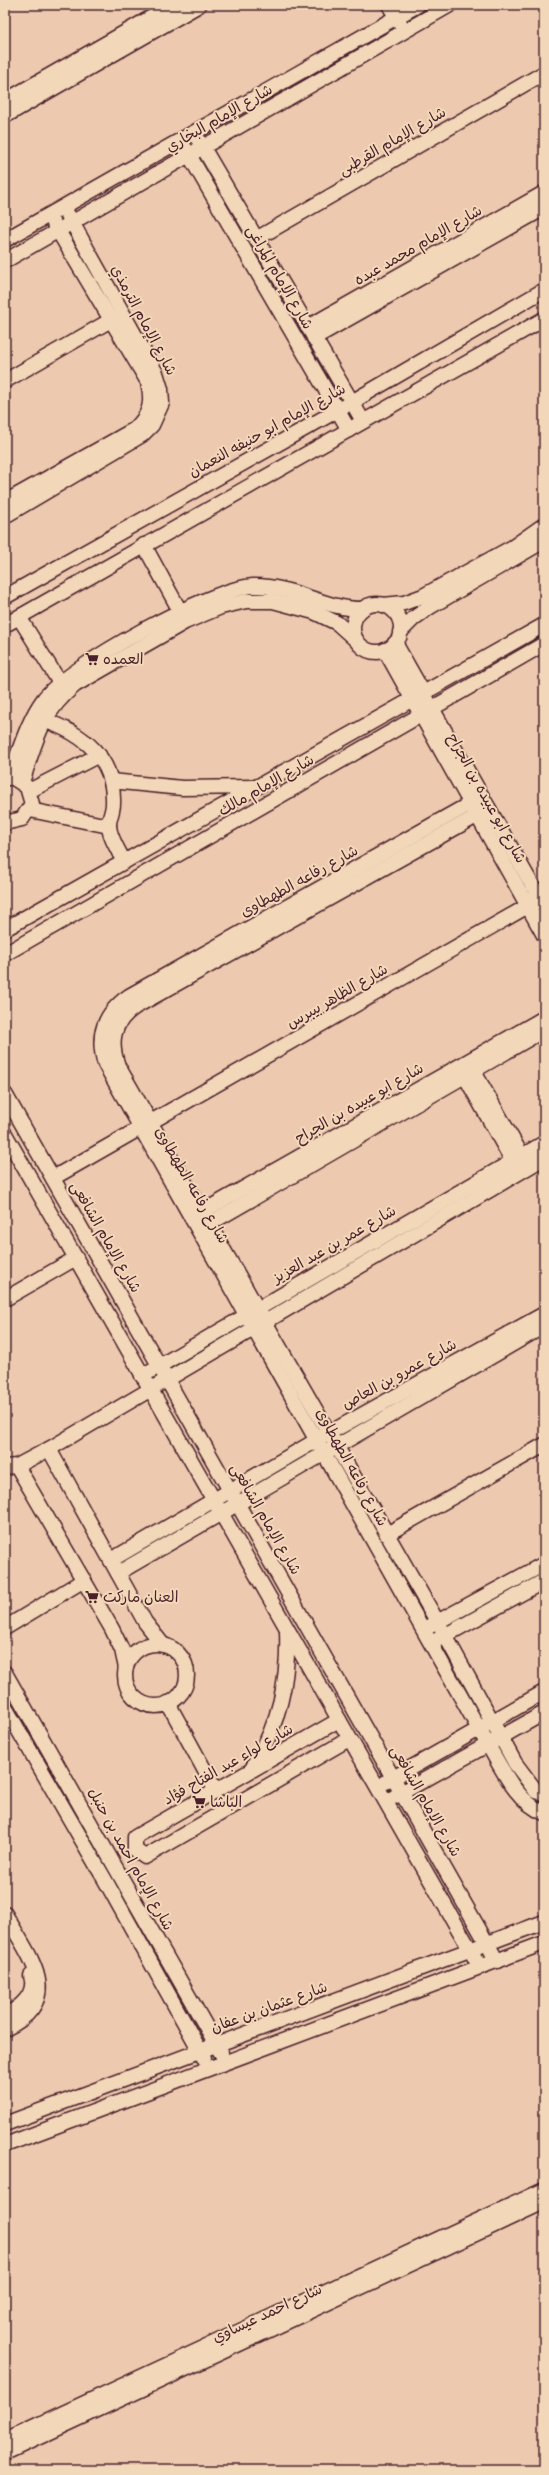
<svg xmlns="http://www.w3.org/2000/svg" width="549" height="2475" font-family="Sriracha,'Playpen Sans Arabic',sans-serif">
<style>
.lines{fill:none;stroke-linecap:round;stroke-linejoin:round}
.minor-casing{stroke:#4a1f2b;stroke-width:17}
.minor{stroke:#f2d8b9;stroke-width:14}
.labels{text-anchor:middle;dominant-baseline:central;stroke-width:4;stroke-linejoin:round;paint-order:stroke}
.street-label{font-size:15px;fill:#4a1f2b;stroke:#f2d8b9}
.poi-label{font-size:15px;fill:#4a1f2b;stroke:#f2d8b9;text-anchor:start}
</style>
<rect width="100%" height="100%" fill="#edcaaf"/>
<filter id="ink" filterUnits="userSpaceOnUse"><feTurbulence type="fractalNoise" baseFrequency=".025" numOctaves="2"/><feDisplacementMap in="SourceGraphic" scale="8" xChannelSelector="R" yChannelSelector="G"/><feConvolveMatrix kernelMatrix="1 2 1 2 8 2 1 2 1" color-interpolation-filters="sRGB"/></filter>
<g filter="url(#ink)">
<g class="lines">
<g class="minor-casing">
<g id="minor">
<path d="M389,5L401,25"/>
<path d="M5,101L173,5"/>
<path d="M5,116L199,5"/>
<path d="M198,139L363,421"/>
<path d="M185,148L349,430"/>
<path d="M256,239L544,73"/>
<path d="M5,240L418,5"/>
<path d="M5,261L450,5"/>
<path d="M308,327L544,193"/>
<path d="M314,338L544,208"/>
<path d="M5,381L111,320"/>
<path d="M5,502L135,429C150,414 153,403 148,382L54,224"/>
<path d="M5,516L142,435L152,425L162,403L161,389L156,373L68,215"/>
<path d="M144,545L180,611"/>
<path d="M5,597L338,410L544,290"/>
<circle cx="377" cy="628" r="24"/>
<path d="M383,605L404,603L423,596L513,547L544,525"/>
<path d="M19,617L60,683"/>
<path d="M5,625L544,319"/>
<path d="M400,632L414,618L430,607L544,541"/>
<path d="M395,643L544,906"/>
<path d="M385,650L544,935"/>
<path d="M43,720C83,733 115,758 113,804C113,811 109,818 109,825C109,837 119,851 124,862"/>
<path d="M9,778C19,753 27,722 43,700C68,666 211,588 253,586C292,585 324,609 362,609"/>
<path d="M111,781L182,788L254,787"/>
<path d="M22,782C36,741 40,714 75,685L185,622L221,607L246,601H273L314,612L337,623L357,641"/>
<path d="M29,791L99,755"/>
<path d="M482,797L129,996C104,1013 96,1036 105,1064L488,1745C503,1770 516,1801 544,1813"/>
<path d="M489,809L135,1007C113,1022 109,1041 118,1066L445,1635L515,1763L536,1791L544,1794"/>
<path d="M30,810L109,826"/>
<path d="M5,823L22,819L32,804L27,787L15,779"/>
<path d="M5,929L544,625"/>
<path d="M5,954L544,644"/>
<path d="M469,1063L526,1163"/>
<path d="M461,1069L517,1169"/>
<path d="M5,1094L497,1961"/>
<path d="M5,1134L480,1967"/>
<path d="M53,1178L540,899"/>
<path d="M195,1216L544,1018"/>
<path d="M202,1228L544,1030"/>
<path d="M5,1299L76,1258"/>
<path d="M142,1376L544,1143"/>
<path d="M49,1449L145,1622L163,1645"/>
<path d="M17,1466L112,1629L122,1650L126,1668"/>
<path d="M5,1467L17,1466L49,1449L544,1158"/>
<path d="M387,1534L544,1445"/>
<path d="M111,1560L329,1433L544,1314"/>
<path d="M118,1573L544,1326"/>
<path d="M430,1626L544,1564"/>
<path d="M5,1628L84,1580"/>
<path d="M437,1640L544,1581"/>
<circle cx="156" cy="1675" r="31"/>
<path d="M5,1673L221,2053"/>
<path d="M168,1703L216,1791"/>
<path d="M5,1707L105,1880L204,2058"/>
<path d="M339,1720L135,1837V1850L145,1857L349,1739"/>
<path d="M253,1767C279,1724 289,1681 287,1631"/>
<path d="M386,1782L544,1692"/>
<path d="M394,1797L544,1713"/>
<path d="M5,1914C29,1957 67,1999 5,2029"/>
<path d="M5,2015C20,2008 37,1994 31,1976"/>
<path d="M5,2124L544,1922"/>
<path d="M5,2145L544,1943"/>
<path d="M5,2440L544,2190"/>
<path d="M5,2453L544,2202"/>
</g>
</g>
<use href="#minor" class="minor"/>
</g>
</g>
<defs>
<g id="supermarket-bare" transform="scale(1.08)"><path d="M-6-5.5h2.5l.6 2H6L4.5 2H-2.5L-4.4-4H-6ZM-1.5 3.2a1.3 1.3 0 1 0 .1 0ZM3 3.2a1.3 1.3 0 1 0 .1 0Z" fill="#4a1f2b" stroke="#f2d8b9" stroke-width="2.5" paint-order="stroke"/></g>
</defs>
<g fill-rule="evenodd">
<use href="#supermarket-bare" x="92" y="659"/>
<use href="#supermarket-bare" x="92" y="1597"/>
<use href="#supermarket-bare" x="199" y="1802"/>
</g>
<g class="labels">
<g class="street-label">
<text transform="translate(219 118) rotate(-30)">شارع الإمام البخاري</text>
<text transform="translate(392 141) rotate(-30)">شارع الإمام القرطبى</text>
<text transform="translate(418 245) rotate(-30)">شارع الإمام محمد عبده</text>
<text transform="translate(280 277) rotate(60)">شارع الإمام المراغى</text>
<text transform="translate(144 320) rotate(62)">شارع الإمام الترمذي</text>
<text transform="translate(267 430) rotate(-29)">شارع الإمام ابو حنيفه النعمان</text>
<text transform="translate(266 785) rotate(-30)">شارع الإمام مالك</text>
<text transform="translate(487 798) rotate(61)">شارع ابو عبيده بن الجراح</text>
<text transform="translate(299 881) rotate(-29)">شارع رفاعه الطهطاوى</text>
<text transform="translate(337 996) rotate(-30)">شارع الظاهر بيبرس</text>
<text transform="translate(359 1103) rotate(-30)">شارع ابو عبيده بن الجراح</text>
<text transform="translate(192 1185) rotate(60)">شارع رفاعه الطهطاوى</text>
<text transform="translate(106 1237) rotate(60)">شارع الإمام الشافعى</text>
<text transform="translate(334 1244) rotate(-30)">شارع عمر بن عبد العزيز</text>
<text transform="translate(399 1374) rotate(-29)">شارع عمرو بن العاص</text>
<text transform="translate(352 1467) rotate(61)">شارع رفاعه الطهطاوى</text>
<text transform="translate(266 1519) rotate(60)">شارع الإمام الشافعى</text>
<text transform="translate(228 1764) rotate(-30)">شارع لواء عبد الفتاح فؤاد</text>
<text transform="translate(426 1801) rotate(60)">شارع الإمام الشافعى</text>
<text transform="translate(131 1859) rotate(61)">شارع الإمام احمد بن حنبل</text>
<text transform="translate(269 2007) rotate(-20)">شارع عثمان بن عفان</text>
<text transform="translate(267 2313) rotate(-25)">شارع احمد عيساوي</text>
</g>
<g class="poi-label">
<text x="103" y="659">العمده</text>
<text x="103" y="1597">العنان ماركت</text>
<text x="210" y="1802">الباشا</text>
</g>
</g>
<rect width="549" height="2475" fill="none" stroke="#f2d8b9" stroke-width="20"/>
<rect x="10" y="10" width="529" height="2455" fill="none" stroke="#4a1f2b" stroke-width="1.5" filter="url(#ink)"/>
</svg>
